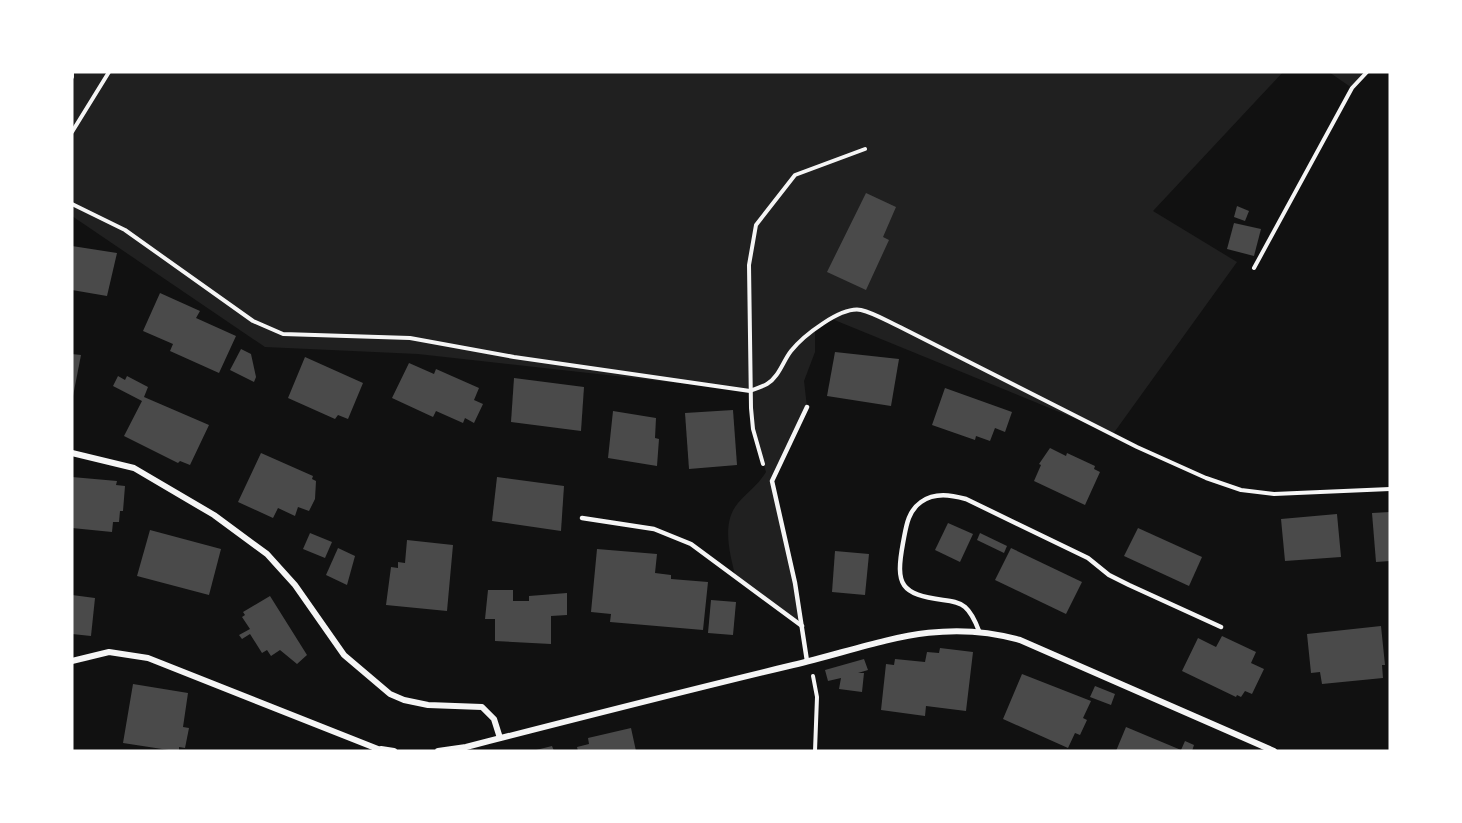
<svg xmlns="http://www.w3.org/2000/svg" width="1462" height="823" font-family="'DM Sans',sans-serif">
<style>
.green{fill:#202020}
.building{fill:#4a4a4a}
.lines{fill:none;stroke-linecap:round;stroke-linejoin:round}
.path{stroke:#f5f5f5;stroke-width:4}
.service{stroke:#f5f5f5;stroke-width:4.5}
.minor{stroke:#f5f5f5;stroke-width:6}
</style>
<rect width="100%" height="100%" fill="#111"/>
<g class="green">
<path d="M72,72H1283L1153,211L1237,262L1113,434L832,319L815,329V352L804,381L807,407L772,481L802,626L735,575C730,553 721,523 738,503C748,492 758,485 766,472L753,429L750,391L418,354L265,347L72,216Z"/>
<path d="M1329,72H1367L1352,88Z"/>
</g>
<g class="building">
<path d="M866,193L896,207L883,237L889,240L866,290L827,272Z"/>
<path d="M1237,206L1249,211L1245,221L1234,217Z"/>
<path d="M1234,223L1261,229L1254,256L1227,249Z"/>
<path d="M72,246L117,253L107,296L72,290Z"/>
<path d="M160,293L200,311L196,318L236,336L219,373L170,351L173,344L143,331Z"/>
<path d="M241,349L251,354L256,377L254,382L230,370Z"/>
<path d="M835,352L899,359L891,406L827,396Z"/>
<path d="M72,354L81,355L73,396H72Z"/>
<path d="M305,357L363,383L348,419L338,415L335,419L288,398Z"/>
<path d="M409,363L434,374L436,369L479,388L474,400L483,404L474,423L465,418L463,423L436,411L433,417L392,398Z"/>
<path d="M118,376L125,380L127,376L148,387L144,397L209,425L190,465L180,461L178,463L124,436L142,401L113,386Z"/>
<path d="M514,378L584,387L581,431L511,422Z"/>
<path d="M945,388L1012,412L1005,432L995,428L990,441L976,436L975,440L932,425Z"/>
<path d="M733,410L737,465L689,469L685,413Z"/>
<path d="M613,411L656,418L655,438L659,439L657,466L608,458Z"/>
<path d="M1050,448L1066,456L1067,453L1095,466L1094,469L1100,472L1085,505L1034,481L1041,465L1039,464Z"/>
<path d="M261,453L313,476L312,479L316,481L315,499L309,511L298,507L295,516L278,508L273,518L238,502Z"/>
<path d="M72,477L117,481L116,485L125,486L123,511H120L119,522H113L112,532L72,528Z"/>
<path d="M497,477L564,486L561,531L492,521Z"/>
<path d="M1390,512V561L1376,562L1372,513Z"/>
<path d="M1337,514L1341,557L1285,561L1281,519Z"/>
<path d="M948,523L973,534L960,562L935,550Z"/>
<path d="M1138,528L1202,557L1189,586L1124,556Z"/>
<path d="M150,530L221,549L209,595L137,576Z"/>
<path d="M310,533L332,542L325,558L303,549Z"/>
<path d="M980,533L1007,546L1004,553L977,540Z"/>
<path d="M407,540L453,545L447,611L386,605L391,567L398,568V562L405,563Z"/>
<path d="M338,548L355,556L347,585L326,575Z"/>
<path d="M1011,548L1082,582L1066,614L995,580Z"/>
<path d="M597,549L657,554L655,573L671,575V579L708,582L703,630L610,622L611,614L591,612Z"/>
<path d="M835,551L869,554L865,595L832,592Z"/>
<path d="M488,590H513V601H529V596L567,593V615L551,616V644L495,641V619H485Z"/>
<path d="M72,595L95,598L91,636L72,634Z"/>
<path d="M270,596L307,655L297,664L280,650L271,656L267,650L262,653L250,634L242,639L239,635L250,629L242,617L245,615L243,612Z"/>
<path d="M711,600L736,602L733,635L708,633Z"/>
<path d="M1381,626L1385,665H1382L1383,678L1322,684L1320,672L1311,673L1307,634Z"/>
<path d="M1222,636L1256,652L1251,663L1264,669L1252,694L1245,691L1241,697L1237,695L1236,697L1182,671L1198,638L1216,647Z"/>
<path d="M940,648L973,652L966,711L926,706L925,716L881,710L886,664L894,665L895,659L925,662L927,652L939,653Z"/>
<path d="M864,659L868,670L858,673H864L862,692L839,689L841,678L828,681L825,670Z"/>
<path d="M1022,674L1091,701L1083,718L1087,720L1080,735L1075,733L1068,748L1003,719Z"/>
<path d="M133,684L188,693L183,727L189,728L185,748L179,747V751H175L123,743Z"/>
<path d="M1095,686L1115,694L1111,705L1090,697Z"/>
<path d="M1126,727L1181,750L1185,741L1194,745L1192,751H1116Z"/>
<path d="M631,728L636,751H578L577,747L589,744L588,738Z"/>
<path d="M552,746L554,751H536V750Z"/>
</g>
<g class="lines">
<g class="path">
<path d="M72,77V72"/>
<path d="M72,132L109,72"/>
<path d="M72,204L125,230L253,321L283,334L410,338L514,357L750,391C755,389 762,387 767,384C779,377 783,361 791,351C803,336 841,306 861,310C874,313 887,321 900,327L1137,447L1206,478L1241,490L1274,494L1390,489"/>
<path d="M1254,268L1352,88L1367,72"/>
<path d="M763,464L753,429L751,408L749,265L756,225L795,175L865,149"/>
<path d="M813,676L817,697L815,751"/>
</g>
<g class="service">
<path d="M582,518L654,529L691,544L802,626"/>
<path d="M979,631C976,623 972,613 965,607C959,602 951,601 943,600C901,594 895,586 903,543C906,528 907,512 921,502C935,492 951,495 966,499L1088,558L1109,575L1129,585L1221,627"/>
<path d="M807,661L795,583L772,481L807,407"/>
</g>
<g class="minor">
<path d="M72,453L134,468L214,515L267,554L295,585L344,655L390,694L404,700L428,705L482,707L494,719L500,738"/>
<path d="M72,661L109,652L148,658L383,751"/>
<path d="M381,749L394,751"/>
<path d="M438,751L466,747C575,719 684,691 793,665C874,646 936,616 1020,640L1274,751"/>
</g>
</g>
<rect width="1462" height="823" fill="none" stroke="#ffffff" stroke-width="147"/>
</svg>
